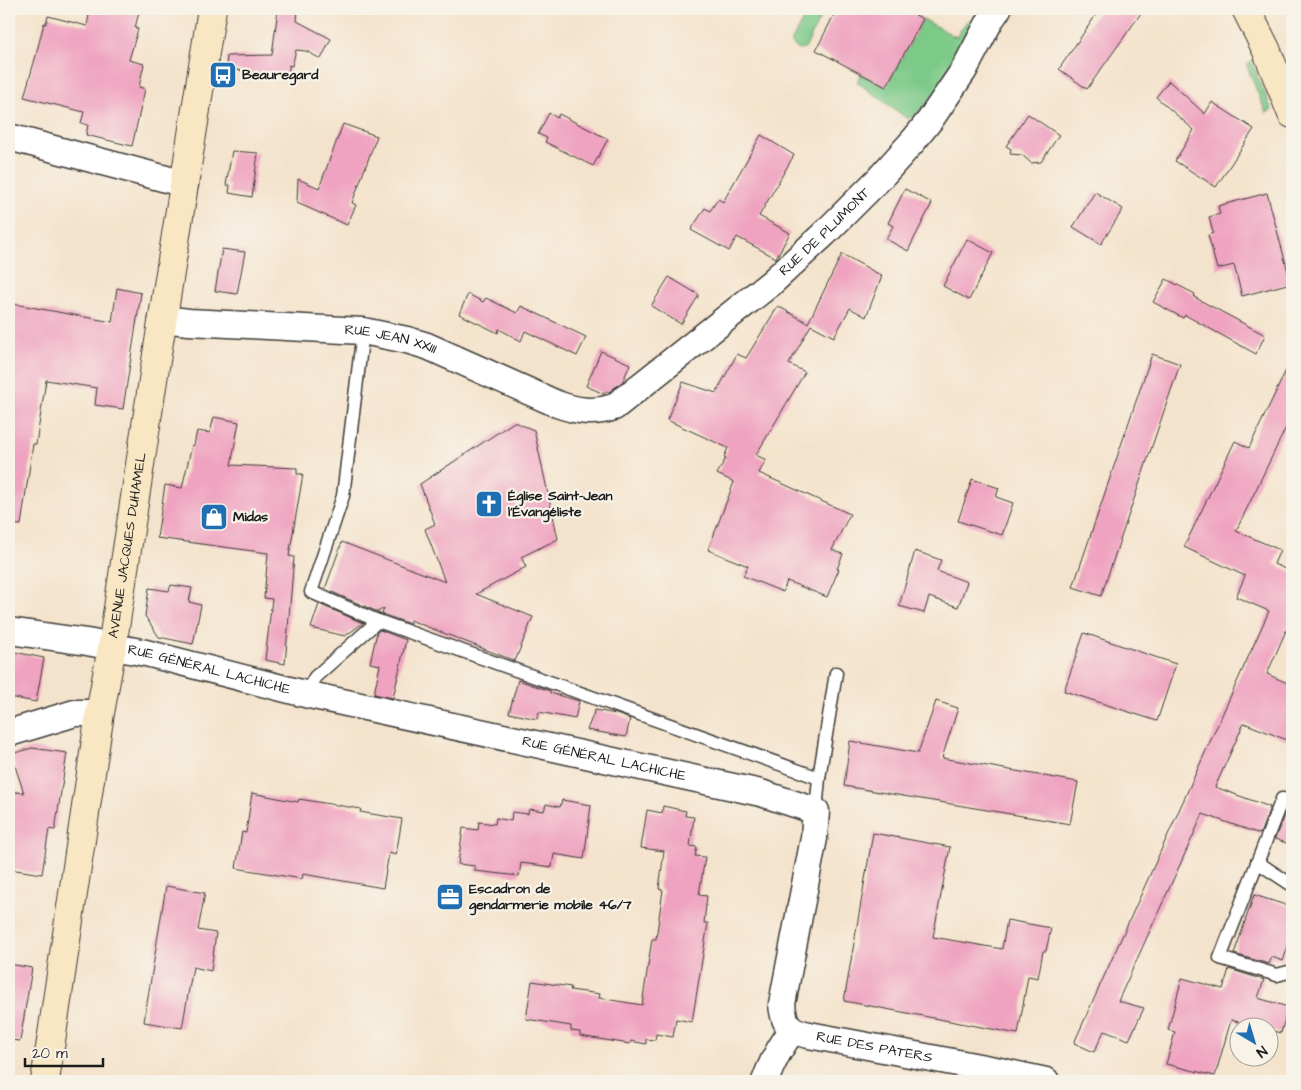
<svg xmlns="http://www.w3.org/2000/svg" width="1301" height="1090" font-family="'Architects Daughter',sans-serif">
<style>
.green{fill:#7bc988;stroke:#4c7252}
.building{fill:#efa3c0}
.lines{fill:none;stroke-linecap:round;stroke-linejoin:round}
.service-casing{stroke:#3c3a36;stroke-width:15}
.minor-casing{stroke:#3c3a36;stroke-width:29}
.secondary-casing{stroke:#3c3a36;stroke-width:30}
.service{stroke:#fff;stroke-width:12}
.minor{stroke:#fff;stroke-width:26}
.secondary{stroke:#f9e7c3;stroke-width:28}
.labels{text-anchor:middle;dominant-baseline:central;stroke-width:4.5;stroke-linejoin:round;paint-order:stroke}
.poi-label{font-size:14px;font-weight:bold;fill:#1c1c1c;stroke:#f7f3e8;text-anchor:start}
.street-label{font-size:14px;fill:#1c1c1c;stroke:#f7f3e8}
</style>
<rect width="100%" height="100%" fill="#f7f3e8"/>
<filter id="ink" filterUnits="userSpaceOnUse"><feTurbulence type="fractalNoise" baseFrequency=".02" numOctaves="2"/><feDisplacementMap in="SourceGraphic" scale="10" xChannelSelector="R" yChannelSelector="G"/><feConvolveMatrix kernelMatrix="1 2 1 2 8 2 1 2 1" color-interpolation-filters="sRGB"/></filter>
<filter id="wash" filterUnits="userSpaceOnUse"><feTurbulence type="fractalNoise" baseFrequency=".0096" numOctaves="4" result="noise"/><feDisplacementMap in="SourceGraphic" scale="20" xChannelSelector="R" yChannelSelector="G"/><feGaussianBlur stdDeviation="1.12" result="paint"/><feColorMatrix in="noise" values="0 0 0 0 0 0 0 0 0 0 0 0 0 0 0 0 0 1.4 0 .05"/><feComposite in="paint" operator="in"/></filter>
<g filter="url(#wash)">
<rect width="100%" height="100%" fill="#f4e3cc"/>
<g class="green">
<path d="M809,9H824L806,47L804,49L799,50L792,44V40Z"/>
<path d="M923,19L956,37L967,21L972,20L977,23L950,75L918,114L908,119L857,82L861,74L886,87Z"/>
<path d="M1251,61L1272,110L1266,113L1246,64Z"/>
</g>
<g id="blocks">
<g class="building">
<path d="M90,9H126L139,12L135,28L138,29L129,60L144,64L139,87L145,89L132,146L86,135L88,125L81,123L84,112L24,97L35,59L44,23L46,24L48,16L87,26Z"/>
<path d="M278,9H298L297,21L331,39L321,59L306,51L296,50L292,66L289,65V76L226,69L227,56L272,55Z"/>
<path d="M837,9H904L923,19L886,87L816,50Z"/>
<path d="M1100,9H1144L1087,89L1059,69Z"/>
<path d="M1169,81L1205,114L1212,102L1254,129L1216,187L1175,161L1194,130L1156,97Z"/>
<path d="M549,113L557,118L559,114L608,139L593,166L545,142L547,138L538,134Z"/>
<path d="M1028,114L1059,135L1041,162L1031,163L1022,155L1010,154L1011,149L1006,146Z"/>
<path d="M343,124L377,136L352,203L356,205L347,225L297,203L298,179L319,188Z"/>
<path d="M761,135L794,155L759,216L790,233L776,258L737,237L729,251L691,230L705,208L710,211L718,199L723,202Z"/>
<path d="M232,151L258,153L252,197L229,193L230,185H226Z"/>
<path d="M905,189L932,203L908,251L886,239L893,226L888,223Z"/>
<path d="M1095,192L1123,209L1101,244L1073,227Z"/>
<path d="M1267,193L1291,283L1242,296L1234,265L1217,269L1208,235L1213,233L1209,217L1220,214L1218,206Z"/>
<path d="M967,239L993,253L969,300L943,286Z"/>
<path d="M222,249L245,252L237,294L215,291Z"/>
<path d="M842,254L882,276L866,317L850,308L834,337L811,325L789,364L805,372L756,455L766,460L759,473L850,514L832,550L843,554L837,569H839L827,597L787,581L783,592L743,576L748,566L708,550L734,482L717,474L726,458L724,457L728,448L667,420L683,382L716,393L737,354L746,358L778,306L808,323Z"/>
<path d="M669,277L699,295L681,324L651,306Z"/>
<path d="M1166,279L1195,294L1194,297L1265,335L1256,354L1185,315L1183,318L1153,302Z"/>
<path d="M117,288L141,293L123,409L95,405L97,388L46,380L36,444H33L21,525L9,524V303L112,322Z"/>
<path d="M468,294L483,302L486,298L517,313L521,306L586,337L577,356L525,331L521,341L499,329L498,333L459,314Z"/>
<path d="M601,351L630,364L623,381L609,392L606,391L604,394L586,386Z"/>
<path d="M1152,354L1180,364L1101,596L1073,587Z"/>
<path d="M1292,358V415L1236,531L1280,550L1274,564L1292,572V617L1267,674L1292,685V742L1244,723L1215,787L1270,807L1260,834L1203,814L1118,1001L1144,1008L1129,1040L1104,1031L1094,1052L1074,1043L1269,611L1236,597L1245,576L1184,547L1235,441L1249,448Z"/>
<path d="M214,417L239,422L231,465L297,468V474H303L289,556L294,557L285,664L265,660L272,599L264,598L268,553L157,538L165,485L182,488L192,445H194L197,431L210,433Z"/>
<path d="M514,422L534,430L558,539L521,557L526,567L476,594L533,617L515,661L410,620V624L382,614L384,608L378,612L325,589L342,542L445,582L425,529L435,524L420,484Z"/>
<path d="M972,479L999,488L996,497L1013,503L1002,535L958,521Z"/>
<path d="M915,551L941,560L937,571L967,582L958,607L929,597L924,613L899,606Z"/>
<path d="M171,585L192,588L189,602L201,605L193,644L159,637L145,616L149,588L169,591Z"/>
<path d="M319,604L363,623L345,636L311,628Z"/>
<path d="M380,630L406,640L393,698L374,694L380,665L370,663L377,632Z"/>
<path d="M1084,633L1176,664L1157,721L1064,691Z"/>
<path d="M9,651L44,658L36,702L9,697Z"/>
<path d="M518,680L550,691V693L579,701L575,719L539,712L537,719L509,713Z"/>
<path d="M936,701L958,708L942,758L1078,782L1070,824L844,786L850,741L918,753Z"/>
<path d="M595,710L616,714L630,719L626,737L587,730Z"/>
<path d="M32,748L67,753L55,830L49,829L42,874L9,869V852L12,834L10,833L11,822H9V791L24,793L11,754Z"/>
<path d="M252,793L298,802L299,799L361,809L360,812L402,819L396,855L389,853L383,888L303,874L302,879L236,868L242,832L246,833Z"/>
<path d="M562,800L591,805L584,859L554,854L552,867L521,863L519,876L475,871V866L458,864L463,828L478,830L479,822L495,824L496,818L511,821L512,812L528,814L529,809L544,811L546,804L560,807Z"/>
<path d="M663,806L686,811L685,816L694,817L690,846L697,847L695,856L705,857L699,895L707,896L704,923H708L692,1022L676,1019L673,1037L656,1034L655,1040L646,1039V1044L631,1041L630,1044L580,1036V1032L571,1031V1026L526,1019L532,981L571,987L570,990L600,994L599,998L642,1005L652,939H656L663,890L659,889L664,851L641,848L647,810L662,813Z"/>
<path d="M1285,812L1292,815V845L1275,839Z"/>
<path d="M873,833L950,847L933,937L1002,949L1007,920L1051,928L1046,951H1043L1038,978L1028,976L1018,1034L844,1001Z"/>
<path d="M166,886L205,893L198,930L216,933L211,971L193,967L182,1028L144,1022Z"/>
<path d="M1254,895L1292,907V934L1283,961L1272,957L1269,964L1234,954Z"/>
<path d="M9,964L32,968L20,1041L9,1040Z"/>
<path d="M1229,969L1264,980L1258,998L1288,1007L1281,1033L1268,1030V1028H1260L1231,1020L1215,1076L1166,1064L1175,1032L1168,1030L1182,978L1223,989Z"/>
</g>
</g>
</g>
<g filter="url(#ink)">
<use href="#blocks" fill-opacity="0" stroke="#3c3a36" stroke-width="1"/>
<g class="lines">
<g class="service-casing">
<g id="service">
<path d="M363,331L343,496L311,592L378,621L819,778"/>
<path d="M305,694L315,677L378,621"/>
<path d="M1292,800L1282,799L1220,958L1277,975L1292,971"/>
<path d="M816,811L819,778L836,673"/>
<path d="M1257,862L1292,885"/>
</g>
</g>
<g class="minor-casing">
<g id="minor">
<path d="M9,137L185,184"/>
<path id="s1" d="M162,319L189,322L363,331L407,340L427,346L557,404C576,411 594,414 614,407L771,283L824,234L879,179L914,140L930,120L964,70L991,19L998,9"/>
<path id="s2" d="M9,631L87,642L146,653L305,694L761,793L816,811L814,838L782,1004C784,1025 789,1031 809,1035L995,1070L1046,1081"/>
<path d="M9,733L75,713H100"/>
<path d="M765,1081C772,1062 780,1046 793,1030"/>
</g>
</g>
<g class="secondary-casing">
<g id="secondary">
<path d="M1246,9L1266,49L1292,114"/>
<path id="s3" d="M45,1081L100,713L112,647L155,367L212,9"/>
</g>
</g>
<use href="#service" class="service"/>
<use href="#minor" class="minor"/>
<use href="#secondary" class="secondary"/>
</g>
</g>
<defs>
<g id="bus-square" transform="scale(1.4375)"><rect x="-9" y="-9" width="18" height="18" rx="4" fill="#1f6fb2" stroke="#f7f3e8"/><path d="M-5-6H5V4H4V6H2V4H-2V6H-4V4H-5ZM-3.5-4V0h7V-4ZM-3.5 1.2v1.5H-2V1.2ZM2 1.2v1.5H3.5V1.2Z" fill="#fff"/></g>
<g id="church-square" transform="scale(1.4375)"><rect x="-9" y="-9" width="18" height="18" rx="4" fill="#1f6fb2" stroke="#f7f3e8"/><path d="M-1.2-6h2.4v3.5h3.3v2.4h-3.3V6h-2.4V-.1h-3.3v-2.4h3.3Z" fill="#fff"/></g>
<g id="shop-square" transform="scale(1.4375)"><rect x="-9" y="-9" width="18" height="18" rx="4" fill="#1f6fb2" stroke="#f7f3e8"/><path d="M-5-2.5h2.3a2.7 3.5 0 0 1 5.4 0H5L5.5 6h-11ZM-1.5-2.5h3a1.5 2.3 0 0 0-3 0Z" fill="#fff"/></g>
<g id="office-square" transform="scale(1.4375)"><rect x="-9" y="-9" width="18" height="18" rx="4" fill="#1f6fb2" stroke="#f7f3e8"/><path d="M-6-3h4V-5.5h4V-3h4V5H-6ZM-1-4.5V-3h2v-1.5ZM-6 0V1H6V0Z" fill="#fff"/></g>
</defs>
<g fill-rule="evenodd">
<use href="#bus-square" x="223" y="75"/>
<use href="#church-square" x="489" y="504"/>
<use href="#shop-square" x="214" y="517"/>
<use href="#office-square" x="450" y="897"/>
</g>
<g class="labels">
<g class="poi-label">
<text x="242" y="75">Beauregard</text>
<text x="508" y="496">Église Saint-Jean<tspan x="508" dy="16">l'Évangéliste</tspan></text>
<text x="233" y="517">Midas</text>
<text x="469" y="889">Escadron de<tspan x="469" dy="16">gendarmerie mobile 46/7</tspan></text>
</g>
<g class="street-label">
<text stroke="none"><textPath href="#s1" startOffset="742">RUE DE PLUMONT</textPath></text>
<text stroke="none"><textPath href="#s1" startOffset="230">RUE JEAN XXIII</textPath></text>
<text stroke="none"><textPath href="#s3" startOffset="542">AVENUE JACQUES DUHAMEL</textPath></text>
<text stroke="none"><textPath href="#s2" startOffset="204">RUE GÉNÉRAL LACHICHE</textPath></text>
<text stroke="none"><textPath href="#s2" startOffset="609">RUE GÉNÉRAL LACHICHE</textPath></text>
<text stroke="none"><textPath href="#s2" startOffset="1136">RUE DES PATERS</textPath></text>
</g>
</g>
<rect width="1301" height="1090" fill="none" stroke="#f7f3e8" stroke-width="30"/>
<g transform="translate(1254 1042) rotate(142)"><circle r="24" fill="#f7f3e8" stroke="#9f9d96"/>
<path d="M0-4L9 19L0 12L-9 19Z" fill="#1f6fb2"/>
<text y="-8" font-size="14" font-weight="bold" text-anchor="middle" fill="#1c1c1c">N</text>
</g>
<path d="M25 1058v8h78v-8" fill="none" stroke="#1c1c1c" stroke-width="2.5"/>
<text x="32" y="1058" font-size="15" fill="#1c1c1c" stroke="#f7f3e8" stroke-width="4" paint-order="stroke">20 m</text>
</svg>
